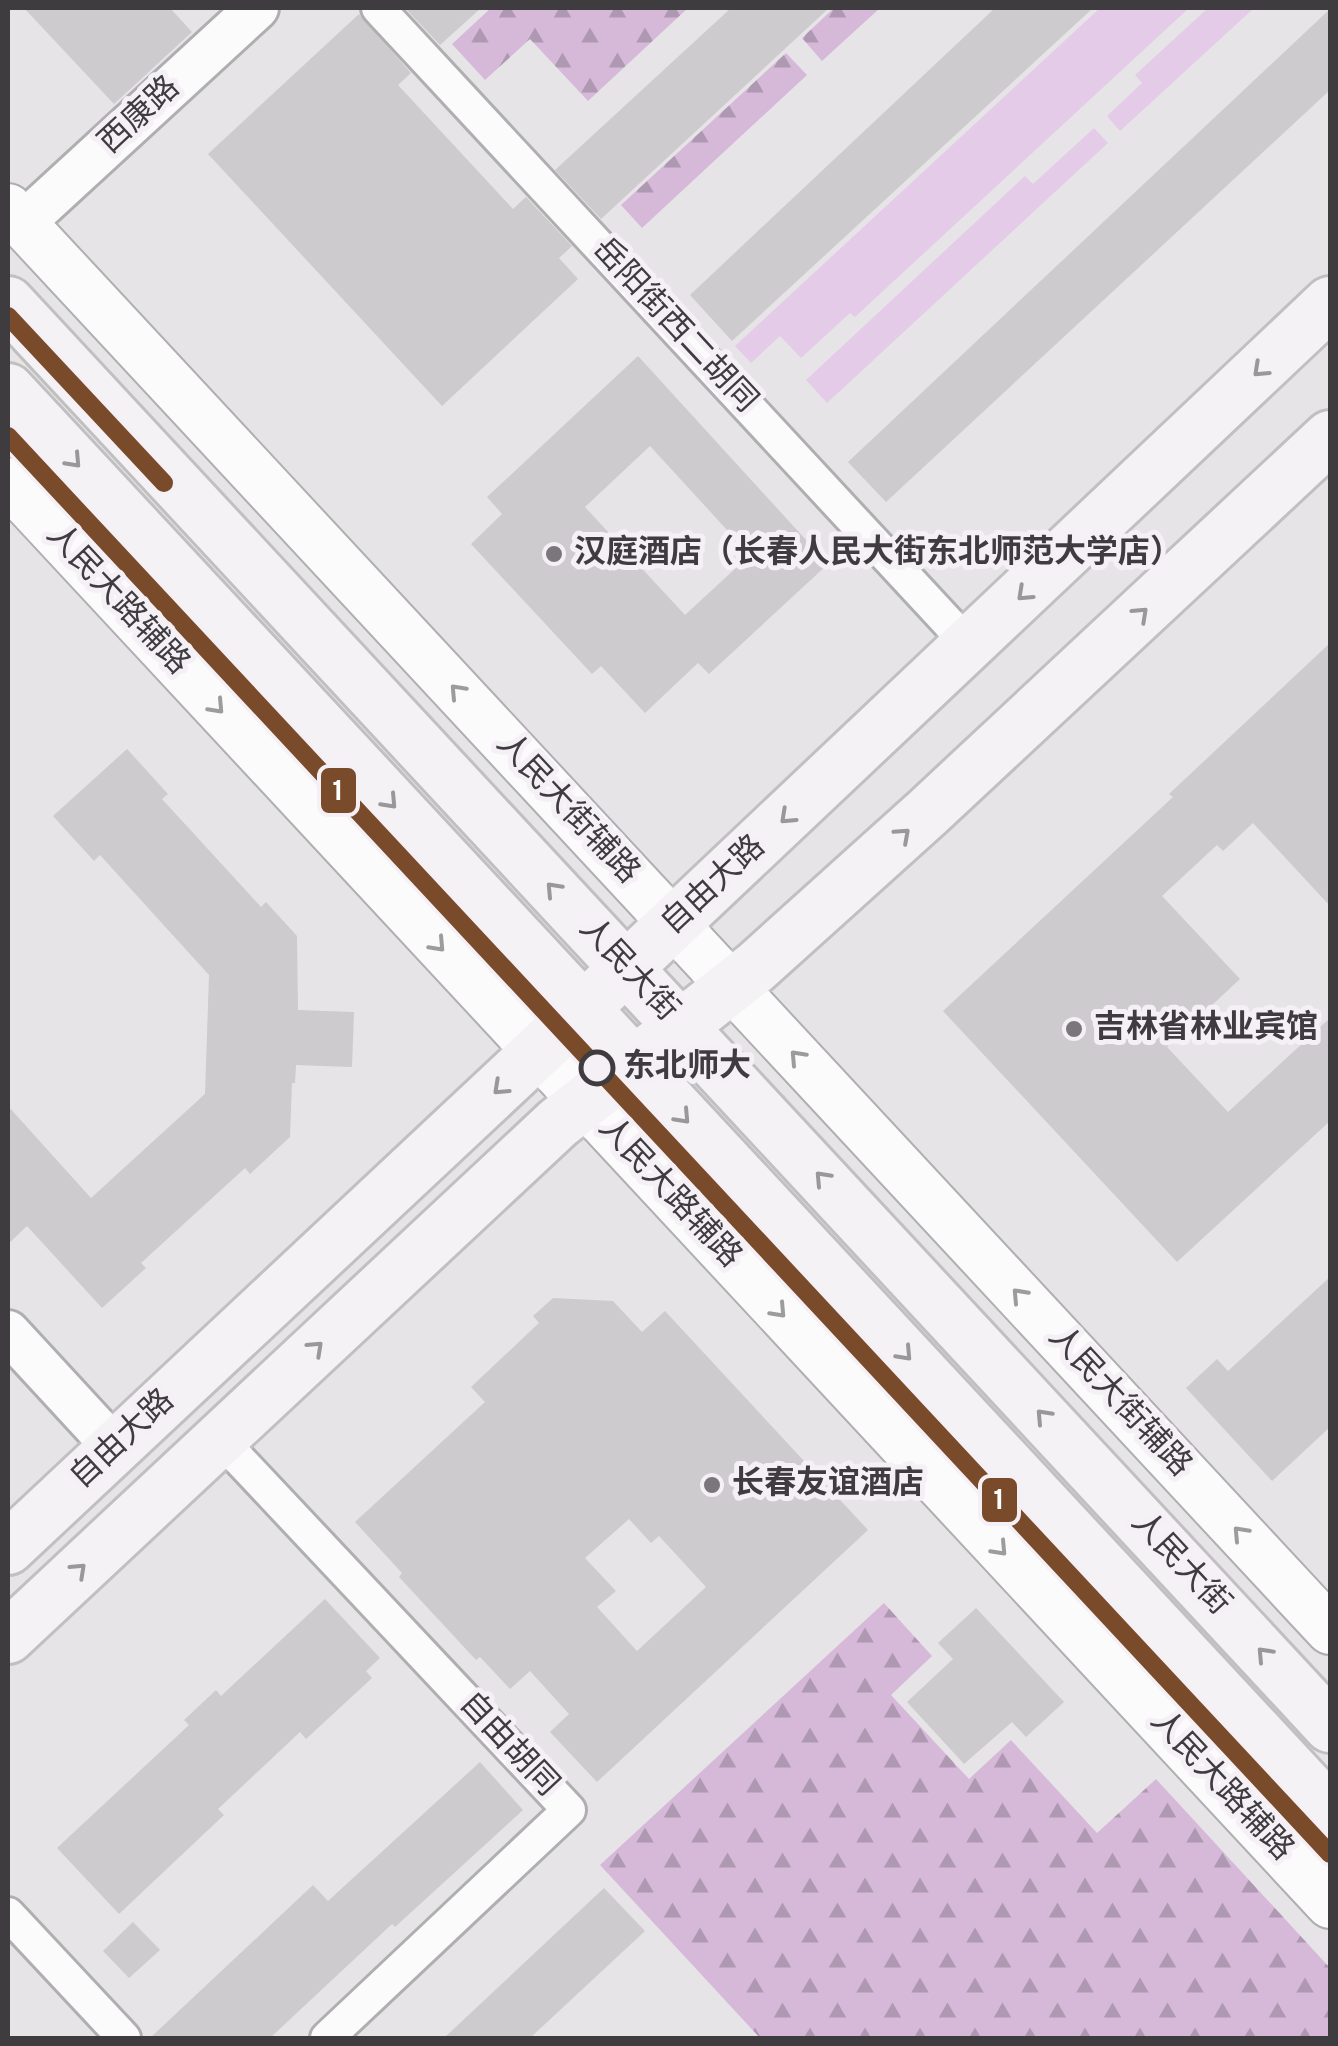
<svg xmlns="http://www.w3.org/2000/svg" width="1338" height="2046" font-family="Overpass,'Noto Sans SC',sans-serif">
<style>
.grass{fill:#e4cbe8}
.forest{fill:url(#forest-firs)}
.building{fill:#cdcbcd;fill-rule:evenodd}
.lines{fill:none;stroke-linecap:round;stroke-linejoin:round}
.minor-casing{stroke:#afaeb0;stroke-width:38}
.tertiary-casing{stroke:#afaeb0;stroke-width:48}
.secondary-casing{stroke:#afaeb0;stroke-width:52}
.primary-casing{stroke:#c1c0c1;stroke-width:58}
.minor{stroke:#fbfbfb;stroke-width:32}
.tertiary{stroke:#fbfbfb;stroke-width:42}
.secondary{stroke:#fbfbfb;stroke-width:48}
.primary{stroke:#f5f2f5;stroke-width:52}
.metro-1-casing{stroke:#f4f0f5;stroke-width:25}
.metro-1{stroke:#7a4b2a;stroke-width:18}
.oneway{stroke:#9a979a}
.oneway2{stroke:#9c9c9c}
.poi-dot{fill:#797779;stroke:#f4f0f5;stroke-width:4}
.stop-dot{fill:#f4f0f5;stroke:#3e3c3e;stroke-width:5}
.labels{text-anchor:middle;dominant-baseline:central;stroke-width:10;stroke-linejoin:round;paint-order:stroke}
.street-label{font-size:32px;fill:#3e3c3e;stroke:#f4f0f5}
.poi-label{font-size:32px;font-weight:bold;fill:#3e3c3e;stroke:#f4f0f5;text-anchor:start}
.stop-label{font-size:32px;font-weight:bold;fill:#3e3c3e;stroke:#f4f0f5;text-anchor:start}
.line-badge{stroke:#f4f0f5;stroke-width:4}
.badge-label{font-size:28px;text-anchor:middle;font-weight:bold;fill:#fff}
</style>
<defs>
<pattern id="forest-firs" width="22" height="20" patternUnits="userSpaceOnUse" patternTransform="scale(2.5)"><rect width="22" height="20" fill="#d6b9d9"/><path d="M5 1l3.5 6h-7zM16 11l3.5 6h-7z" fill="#af98b1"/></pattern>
</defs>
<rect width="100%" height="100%" fill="#e6e4e6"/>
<g class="grass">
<path d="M1100,8H1189L855,317L850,313L801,358L780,336L751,363L735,346Z"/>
<path d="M1208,8H1254L1120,131L1107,116L1142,83L1135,75Z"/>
<path d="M1094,128L1108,143L827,403L806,380L1025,176L1033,184Z"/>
</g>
<g class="forest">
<path d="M491,8H688L588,101L530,39L485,80L452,44Z"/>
<path d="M834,8H880L822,61L802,38Z"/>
<path d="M786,53L807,75L642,228L621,205Z"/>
<path d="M884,1603L932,1656L891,1695L969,1779L1011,1740L1097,1833L1156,1779L1330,1968V2038H760L600,1865Z"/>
</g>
<g class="building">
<path d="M24,8H170L192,32L114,104Z"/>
<path d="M405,8H481L440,45Z"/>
<path d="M731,8H829L601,219L555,170Z"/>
<path d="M995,8H1093L732,341L690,295Z"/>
<path d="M1330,9V90L886,502L848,462Z"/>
<path d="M359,14L411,73L398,85L513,209L526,197L572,246L559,258L578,279L442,406L208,154Z"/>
<path d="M638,356L828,564L709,674L698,663L645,713L601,666L592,674L471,544L502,514L487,497ZM650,446L750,555L685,615L585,507Z"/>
<path d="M1330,643V906L1253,823L1223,851L1217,845L1162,896L1240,979L1167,1047L1228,1112L1330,1018V1121L1177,1262L943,1011L1173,797L1169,794Z"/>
<path d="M127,749L168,794L162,799L261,907L266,902L297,936L298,1010L354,1012L352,1067L296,1065L295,1083H292L290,1137L250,1174L245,1168L141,1263L146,1268L102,1308L27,1226L8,1244V1106L91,1198L205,1094L209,975L100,855L94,861L53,816Z"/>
<path d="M1330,1277V1427L1272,1481L1186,1388L1217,1359L1228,1371Z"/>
<path d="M553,1298L613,1301L642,1332L665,1311L868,1530L597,1782L550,1732L569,1714L530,1671L510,1689L480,1657L476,1660L399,1577L402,1573L355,1522L485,1402L471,1387L539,1323L533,1316ZM629,1519L651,1543L659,1536L706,1587L637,1651L597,1607L616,1591L585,1558Z"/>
<path d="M325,1599L380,1658L366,1671L372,1678L306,1739L300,1732L218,1809L224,1815L119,1914L57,1848L189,1725L184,1720L216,1690L221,1696Z"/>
<path d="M976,1608L1064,1702L1026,1737L1012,1722L964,1764L907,1702L953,1659L938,1643Z"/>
<path d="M480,1762L523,1810L395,1927L392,1924L270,2038H150L313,1885L328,1901Z"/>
<path d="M604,1888L645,1931L530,2038H444Z"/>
<path d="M133,1922L160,1950L129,1978L103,1951Z"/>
</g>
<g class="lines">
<g class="minor-casing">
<g id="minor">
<path d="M378,8L969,645"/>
<path d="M220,1439L569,1810L327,2038"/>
<path d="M8,1914L124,2038"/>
</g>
</g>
<g class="tertiary-casing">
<g id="tertiary">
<path d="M22,224L257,8"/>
<path d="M8,1332L115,1448"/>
</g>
</g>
<g class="secondary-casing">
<g id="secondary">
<path d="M8,208L1330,1630"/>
<path d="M8,482L1330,1904"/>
</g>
</g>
<g class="primary-casing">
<g id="primary">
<path d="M8,303L1330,1726"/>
<path d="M8,390L1330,1811"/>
<path d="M8,1548L513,1075L1330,303"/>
<path d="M8,1637L558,1123L756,967L928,812L1330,437"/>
</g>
</g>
<use href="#minor" class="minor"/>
<use href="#tertiary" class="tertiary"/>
<use href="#secondary" class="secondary"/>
<use href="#primary" class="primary"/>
<g class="metro-1-casing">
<g id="metro-1">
<path d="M8,316L164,483"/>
<path d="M8,436L1330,1854"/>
</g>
</g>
<use href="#metro-1" class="metro-1"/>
</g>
<defs><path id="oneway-chevron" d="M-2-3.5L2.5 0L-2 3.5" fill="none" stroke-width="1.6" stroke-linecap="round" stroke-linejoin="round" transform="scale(2.5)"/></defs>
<g class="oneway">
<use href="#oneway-chevron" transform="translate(1260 370) rotate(137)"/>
<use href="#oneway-chevron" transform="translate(74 461) rotate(47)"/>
<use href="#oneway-chevron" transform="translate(1024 594) rotate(137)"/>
<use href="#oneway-chevron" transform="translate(1141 614) rotate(-43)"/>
<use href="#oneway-chevron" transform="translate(390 802) rotate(47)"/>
<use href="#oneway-chevron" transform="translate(787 817) rotate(137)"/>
<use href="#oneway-chevron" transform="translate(903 835) rotate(-42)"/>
<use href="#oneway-chevron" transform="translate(553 889) rotate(-133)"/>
<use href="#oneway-chevron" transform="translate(500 1088) rotate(137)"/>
<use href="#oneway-chevron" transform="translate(683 1117) rotate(47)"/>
<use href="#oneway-chevron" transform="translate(822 1178) rotate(-133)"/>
<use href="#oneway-chevron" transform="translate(316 1348) rotate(-43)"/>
<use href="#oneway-chevron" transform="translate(905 1354) rotate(47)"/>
<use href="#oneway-chevron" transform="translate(1043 1416) rotate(-133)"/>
<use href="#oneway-chevron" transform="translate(79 1570) rotate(-43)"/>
<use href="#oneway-chevron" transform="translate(1264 1654) rotate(-133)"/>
</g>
<g class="oneway2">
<use href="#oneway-chevron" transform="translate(457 691) rotate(-133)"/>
<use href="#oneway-chevron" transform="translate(217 707) rotate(47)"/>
<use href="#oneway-chevron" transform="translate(438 945) rotate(47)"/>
<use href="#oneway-chevron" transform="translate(797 1057) rotate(-133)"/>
<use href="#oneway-chevron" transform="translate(1019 1295) rotate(-133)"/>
<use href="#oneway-chevron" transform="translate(779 1311) rotate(47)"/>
<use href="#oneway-chevron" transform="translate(1240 1533) rotate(-133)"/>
<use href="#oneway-chevron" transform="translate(1000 1549) rotate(47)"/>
</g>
<g class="poi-dot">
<circle cx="554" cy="554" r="10"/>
<circle cx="1074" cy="1029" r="10"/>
<circle cx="712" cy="1485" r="10"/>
</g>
<circle class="stop-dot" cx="597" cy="1068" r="16"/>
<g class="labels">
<g class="street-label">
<text transform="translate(140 116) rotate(-43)">西康路</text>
<text transform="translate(674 326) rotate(47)">岳阳街西二胡同</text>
<text transform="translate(117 600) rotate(47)">人民大路辅路</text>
<text transform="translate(567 809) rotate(47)">人民大街辅路</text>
<text transform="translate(714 886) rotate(-43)">自由大路</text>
<text transform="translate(628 970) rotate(47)">人民大街</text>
<text transform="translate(669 1193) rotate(47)">人民大路辅路</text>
<text transform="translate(1119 1402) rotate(47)">人民大街辅路</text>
<text transform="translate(123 1440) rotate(-43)">自由大路</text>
<text transform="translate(1180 1564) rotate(47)">人民大街</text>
<text transform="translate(508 1745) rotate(47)">自由胡同</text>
<text transform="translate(1221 1786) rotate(47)">人民大路辅路</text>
</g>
<g class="poi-label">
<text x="574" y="554">汉庭酒店（长春人民大街东北师范大学店）</text>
<text x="1094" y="1029">吉林省林业宾馆</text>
<text x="732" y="1485">长春友谊酒店</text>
</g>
<g class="stop-label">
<text x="623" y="1068">东北师大</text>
</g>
</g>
<g class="line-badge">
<rect x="319" y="766" width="39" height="49" rx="10" fill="#7a4b2a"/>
<rect x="980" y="1476" width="39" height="48" rx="10" fill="#7a4b2a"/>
</g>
<g class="badge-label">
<text x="338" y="800">1</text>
<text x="999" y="1509">1</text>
</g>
<rect width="1338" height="2046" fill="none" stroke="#3e3c3e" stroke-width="20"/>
</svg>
